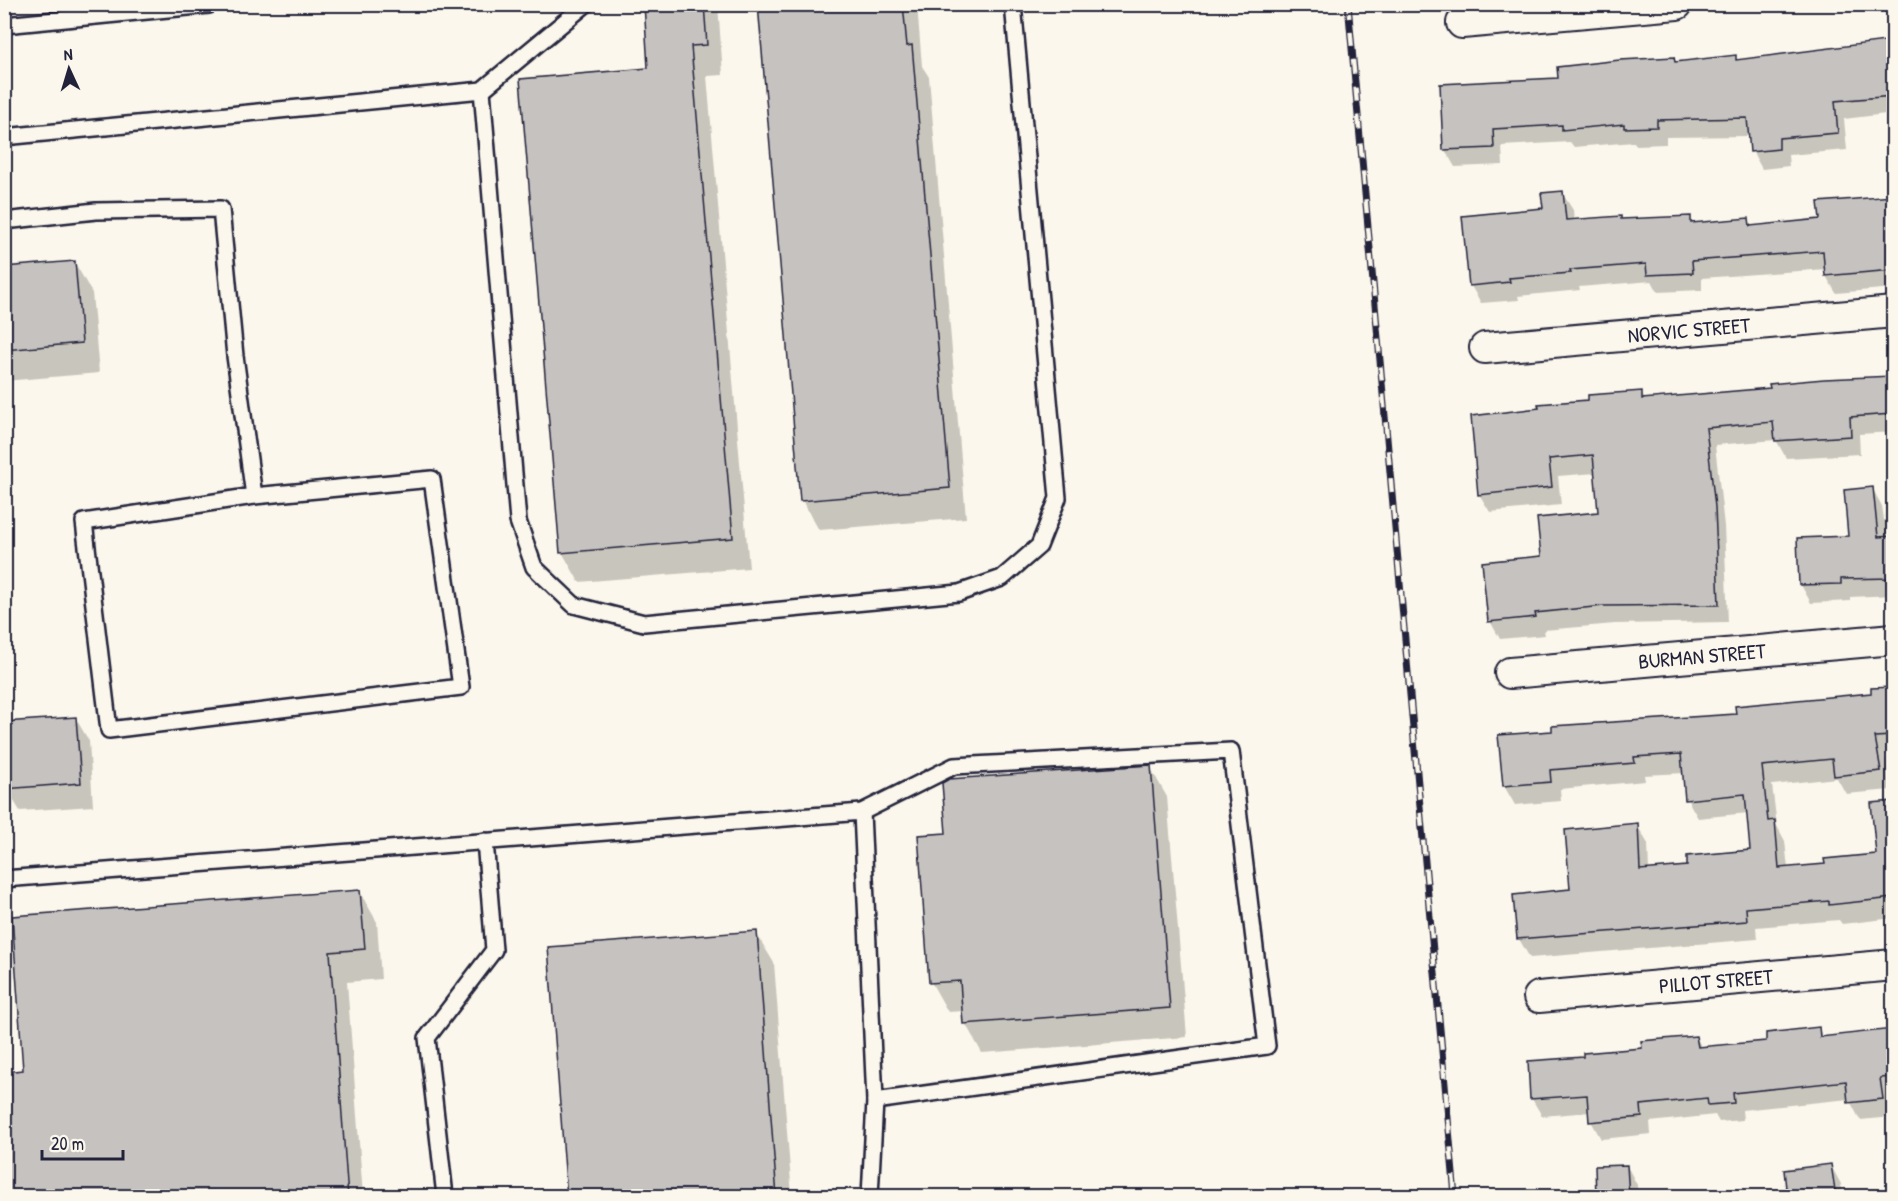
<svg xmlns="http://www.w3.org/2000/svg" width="1898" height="1201" font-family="'Patrick Hand',sans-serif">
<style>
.shadow{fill:#0003}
.building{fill:#c6c2c0;stroke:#22223b;stroke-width:1.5}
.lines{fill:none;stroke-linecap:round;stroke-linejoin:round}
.lane-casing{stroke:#22223b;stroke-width:20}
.street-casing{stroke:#22223b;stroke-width:34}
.lane{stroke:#fbf7ec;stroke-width:15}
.street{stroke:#fbf7ec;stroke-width:30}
.rail-casing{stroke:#22223b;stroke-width:7}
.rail{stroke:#fbf7ec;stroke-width:4.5;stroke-dasharray:14;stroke-linecap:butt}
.labels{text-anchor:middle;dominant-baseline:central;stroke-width:5;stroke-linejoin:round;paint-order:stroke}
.street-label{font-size:21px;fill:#22223b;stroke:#fbf7ec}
</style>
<rect width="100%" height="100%" fill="#fbf7ec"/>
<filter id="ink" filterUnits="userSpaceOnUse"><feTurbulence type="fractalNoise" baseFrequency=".0167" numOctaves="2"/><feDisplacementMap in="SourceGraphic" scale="12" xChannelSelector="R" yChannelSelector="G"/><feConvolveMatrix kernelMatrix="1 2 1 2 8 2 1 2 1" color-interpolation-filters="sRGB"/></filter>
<g filter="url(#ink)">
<g class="shadow">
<path d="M645,4H718L723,75L707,76L749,568L579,582L562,552L650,69Z"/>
<path d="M757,4H917L922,66L929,77L966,518L819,530L802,500Z"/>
<path d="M1894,42V113L1844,119L1847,150L1788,155L1789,166L1762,169L1752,151L1750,136L1666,137V144L1636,145L1634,142L1574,147L1570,142L1502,146L1503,165L1455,167L1445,150L1559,79L1674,59L1676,63L1735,57L1738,61Z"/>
<path d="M1562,193L1573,210L1574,221L1620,217L1622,220L1690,218L1694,224L1748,219L1753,228L1821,221L1820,204L1894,198V288L1836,293L1826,276V269L1702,278V290L1658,292L1652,281L1579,287L1580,290L1518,296L1519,300L1481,303L1471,286Z"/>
<path d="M75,263L92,293L99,373L4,381V268Z"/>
<path d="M1894,377V432L1859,434L1860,454L1786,458L1776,440L1715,445L1724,526L1728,622L1615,624L1544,630L1545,635L1500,639L1490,621L1543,558L1599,514L1596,473L1558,476L1561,505L1490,512L1479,494L1540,410L1641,392L1645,400L1771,389L1825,380Z"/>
<path d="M1872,488L1882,506L1884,520L1894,519V595L1850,597V601L1811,603L1801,585L1850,537Z"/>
<path d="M1894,689V755H1885L1891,790L1846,794L1837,778L1772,785L1777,826L1785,841L1788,869L1826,865L1877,855L1872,805L1894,803V918L1842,924L1839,920L1756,927L1757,939L1530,958L1519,939L1515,896L1572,891L1637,825L1648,844L1649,871L1689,867L1752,852L1748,813L1698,818L1687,799L1685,773L1644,775L1645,781L1560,789L1561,801L1515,805L1504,786L1500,737L1737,715L1872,694V690Z"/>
<path d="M76,719L89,741L93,806L20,811L6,788Z"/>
<path d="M1150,767L1167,797L1187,1037L982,1053L965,1023L964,1011L948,1012L931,982L947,834Z"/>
<path d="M360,892L377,922L381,979L347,982L363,1196H4L25,1072Z"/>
<path d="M756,933L774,963L792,1196H569Z"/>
<path d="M1818,1029L1824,1038L1894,1030V1094L1889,1095L1892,1117L1860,1120L1849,1099L1742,1110L1743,1120L1719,1122L1715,1115L1650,1122L1651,1134L1601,1139L1591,1121L1590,1112L1542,1116L1532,1099L1585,1059L1696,1037L1702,1048L1768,1043Z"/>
<path d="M1627,1166L1637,1185L1638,1196H1598Z"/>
<path d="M1831,1166L1841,1184L1843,1196H1739L1788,1191Z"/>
</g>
<g class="building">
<path d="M644,4H704L707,45L691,46L733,538L560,553L520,79L648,68Z"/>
<path d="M758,4H903L907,46L912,45L950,488L800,501Z"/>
<path d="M1893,40V96L1835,101L1838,133L1779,138V149L1750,152L1747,118L1657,120V127L1624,128V124L1562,130V125L1493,129L1494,148L1443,150L1440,84L1558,78L1557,67L1620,60L1674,57L1675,62L1736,55V60Z"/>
<path d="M1563,191L1566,220L1621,216V219L1691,216V223L1749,218L1750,226L1820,219L1818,202L1893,196V270L1825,276L1823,251L1692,261L1693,273L1647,275L1646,264L1570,270L1571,273L1509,278L1510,282L1469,286L1462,216L1543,208L1541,193Z"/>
<path d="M75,261L82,343L4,350V267Z"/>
<path d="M1893,376V414L1850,417L1851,436L1775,441L1773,422L1706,428L1715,507L1719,605L1604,606L1535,613L1536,617L1488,622L1482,562L1541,556L1537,518L1598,512L1593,455L1549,459L1552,487L1478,495L1471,416L1539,408L1538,404L1588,400V395L1642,391V399L1770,388L1769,384L1824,379Z"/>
<path d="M1873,487L1878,537L1893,536V578L1841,579V584L1799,585L1797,538L1848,536L1844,490Z"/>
<path d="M1893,687V736L1875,737L1881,771L1834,776L1832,759L1762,766L1768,821L1775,820L1779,868L1825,864L1824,859L1876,854L1871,803L1893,801V898L1829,905V901L1746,908L1747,921L1517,939L1513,895L1570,889L1565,830L1638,823L1640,870L1687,866V856L1750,850L1745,794L1685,800L1681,754L1634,757L1635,763L1550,770L1551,782L1503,786L1498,735L1552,731V726L1736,714L1735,706L1871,693V688Z"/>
<path d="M76,717L81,783L4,789V722Z"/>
<path d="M1151,765L1170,1008L963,1024L960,981L929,983L918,835L946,833L942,783L949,779Z"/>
<path d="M360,890L365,949L330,952L348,1197H4V1072L23,1070L12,916Z"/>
<path d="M757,931L777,1197H567L548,947Z"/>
<path d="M1819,1027L1820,1037L1893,1029V1077L1880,1078L1883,1099L1848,1103L1846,1081L1733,1093L1734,1103L1708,1105L1707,1098L1641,1105L1642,1117L1589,1122L1587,1095L1530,1099L1528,1061L1583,1057V1053L1642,1048L1641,1041L1696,1036L1698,1047L1766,1041V1033Z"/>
<path d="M1831,1164L1836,1197H1787L1784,1170Z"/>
<path d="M1627,1165L1629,1197H1596L1595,1166Z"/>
</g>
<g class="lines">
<g class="lane-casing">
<g id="lane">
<path d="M4,25L209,5"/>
<path d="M482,90L518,521L534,567L574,605L644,623L959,593L1002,578L1039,546L1058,498L1013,4"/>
<path d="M4,137L482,90L586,4"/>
<path d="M4,221L96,211L221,209L235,356L254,496"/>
<path d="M432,479L461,687L109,730L84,522L254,496Z"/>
<path d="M862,812L875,1101"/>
<path d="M4,879L862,812L954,766L1231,751L1267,1046L875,1101L870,1196"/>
<path d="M445,1196L427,1038L494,950L485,841"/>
</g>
</g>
<g class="street-casing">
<g id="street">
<path d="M1462,23L1677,4"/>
<path d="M1485,348L1894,312"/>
<path d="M1510,673L1894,639"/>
<path d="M1539,997L1894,965"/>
</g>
</g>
<use href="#lane" class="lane"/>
<use href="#street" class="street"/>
<g class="rail-casing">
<path id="rail" d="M1348,4L1455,1196"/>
</g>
<use href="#rail" class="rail"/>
</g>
</g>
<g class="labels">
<g class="street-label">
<text transform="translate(1689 330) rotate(-5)">NORVIC STREET</text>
<text transform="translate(1702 656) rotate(-5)">BURMAN STREET</text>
<text transform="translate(1716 981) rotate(-5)">PILLOT STREET</text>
</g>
</g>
<rect width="1898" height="1201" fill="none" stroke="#fbf7ec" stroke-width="24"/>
<rect x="12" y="12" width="1874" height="1177" fill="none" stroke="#22223b" stroke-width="2" filter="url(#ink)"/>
<g transform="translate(69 69) rotate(356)" stroke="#fbf7ec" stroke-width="4.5" paint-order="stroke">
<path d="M0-4.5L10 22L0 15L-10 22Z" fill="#22223b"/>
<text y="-9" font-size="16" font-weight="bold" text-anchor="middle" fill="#22223b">N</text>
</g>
<path d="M42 1150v9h81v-9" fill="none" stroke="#22223b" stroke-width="3"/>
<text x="51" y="1150" font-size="18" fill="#22223b" stroke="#fbf7ec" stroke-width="4.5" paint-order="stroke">20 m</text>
</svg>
